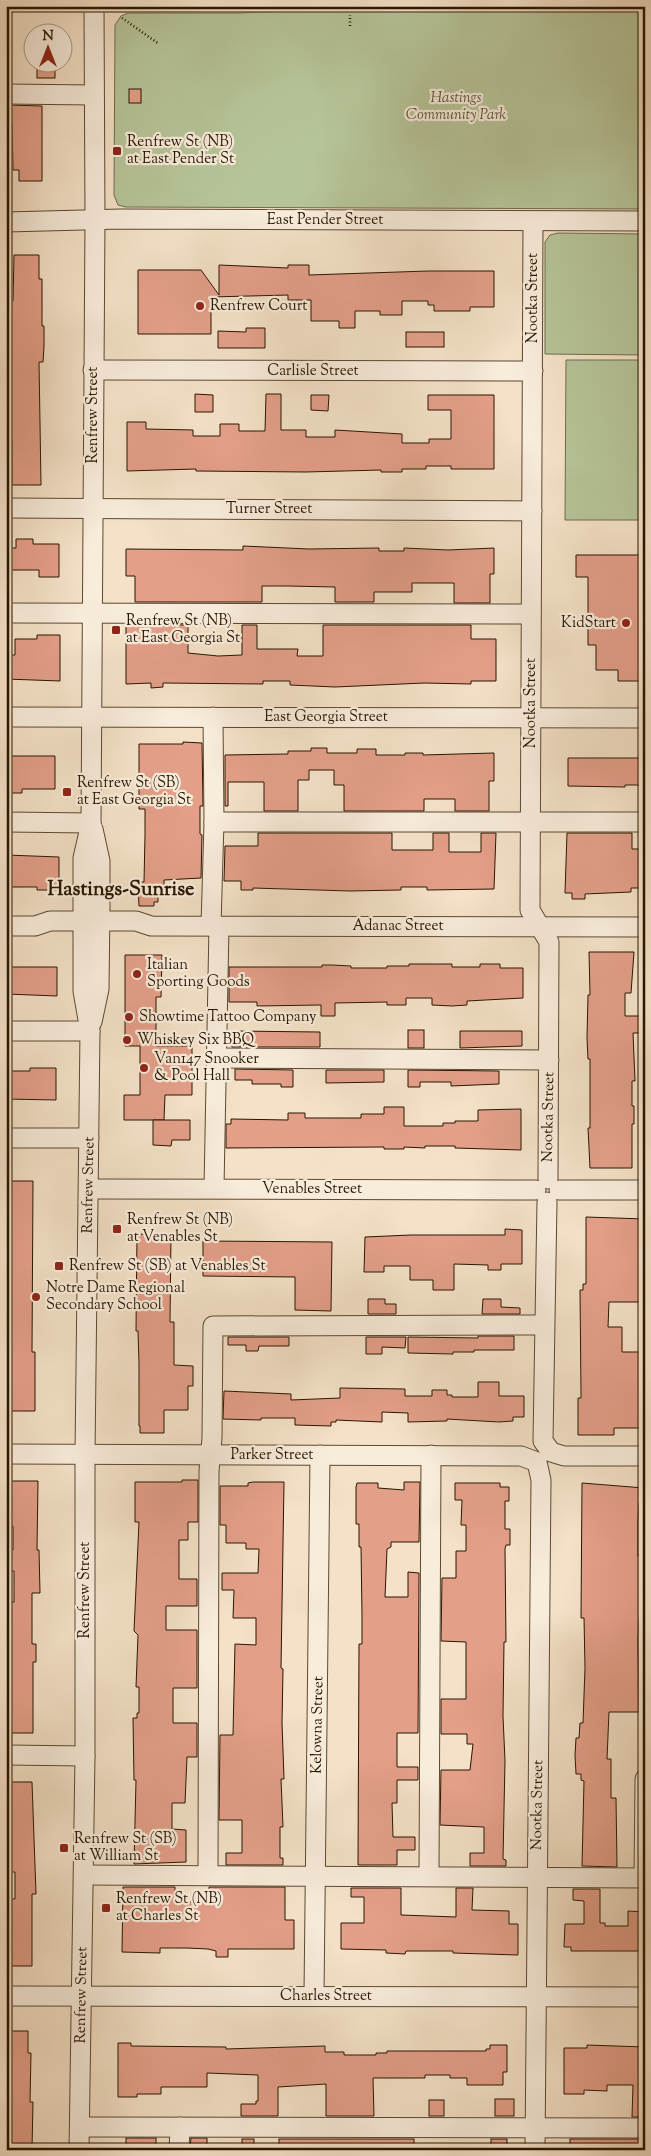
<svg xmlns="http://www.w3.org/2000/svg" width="651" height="2156" font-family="'Sorts Mill Goudy',serif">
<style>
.green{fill:#b6c499;stroke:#6f6d4d}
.building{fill:#e49f89;stroke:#281601}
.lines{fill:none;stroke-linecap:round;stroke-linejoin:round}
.minor-casing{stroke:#5b4932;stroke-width:21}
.path{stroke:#281601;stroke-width:2.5;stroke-dasharray:1 2.5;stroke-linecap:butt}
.minor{stroke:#f8ecdb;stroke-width:19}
.poi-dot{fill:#8f2418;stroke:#f8ecdb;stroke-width:2}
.labels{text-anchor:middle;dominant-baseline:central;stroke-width:4.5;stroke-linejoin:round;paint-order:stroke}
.park-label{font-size:15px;font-style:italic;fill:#5a5336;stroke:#f8ecdb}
.poi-label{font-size:15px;fill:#281601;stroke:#f8ecdb;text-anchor:start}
.street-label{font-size:15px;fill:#281601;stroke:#f8ecdb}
.district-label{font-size:20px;font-weight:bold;fill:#281601;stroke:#f8ecdb}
</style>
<rect width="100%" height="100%" fill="#f4e1c7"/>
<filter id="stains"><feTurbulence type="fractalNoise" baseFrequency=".004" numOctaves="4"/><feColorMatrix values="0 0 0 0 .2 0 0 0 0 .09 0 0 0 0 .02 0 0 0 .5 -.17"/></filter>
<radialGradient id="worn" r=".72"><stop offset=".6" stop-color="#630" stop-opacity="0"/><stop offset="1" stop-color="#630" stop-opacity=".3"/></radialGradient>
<g class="green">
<path d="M450,6H645V209L126,207L118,205L114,195L115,25L121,16L128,13H237Z"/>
<path d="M558,233L645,234V355L545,354V242L550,235Z"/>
<path d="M566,360H645V520H565Z"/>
</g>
<g class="building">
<rect x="37" y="62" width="18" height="16"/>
<rect x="129" y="89" width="12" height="14"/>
<path d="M8,105L42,106V181H19V170H13L12,122H8Z"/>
<path d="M14,255H39V279H42V326H44V346L43,362H39L41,485H12V440H6L7,301H13Z"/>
<path d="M219,265L288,268V265H309V275L428,271H494V307H470V311H434V305H428V301H402V315H380V311H355V328H339V321H311V300H288V295L211,297V334H138V270H201L219,295Z"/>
<path d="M246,328H265V348H218V331L246,332Z"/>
<rect x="406" y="332" width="38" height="15"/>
<path d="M195,394L213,395V412H195Z"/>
<path d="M266,394H281V430H306V437H335V430L402,434V443H429V439H451V410H428V395H494V469H451V466H426V469H402V472H381V470L306,472L196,471V469L127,471V422H146V429L193,430V436H220V424H239V431H265Z"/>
<path d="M311,395H329L328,411L311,410Z"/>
<path d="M16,539H33V544H59V577H39V570H6V548H16Z"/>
<path d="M243,546L309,549L379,548V551H404V548L448,550L494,548V574H490V603H454V583H412V592H374V602H335V587L288,586H262V602H135V576H126V549L243,550Z"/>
<path d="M576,555H645V681H618V670H596V645H588V577H576Z"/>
<path d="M126,624L188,625V653L218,656L242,655V625H257V649H298L297,656H323V625H471V639H496V681H471V684L424,683L335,687L290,685V681H263V684L163,683V687L151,688V683L126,684Z"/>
<path d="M37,635H60V681L6,679V655H15V639H37Z"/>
<path d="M183,742L202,743L203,806H200V834L202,835L201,878L164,880V896H158V902H154V906H139L138,882H144L145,835V809H139V744H183Z"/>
<path d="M311,748H327V753H357V749H376V755H405V753H423V755L494,753V781H489V811H455V799H424V811H344V785H334V770H309V780H298V811H264V782H228V806H225V755L288,754V751H311Z"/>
<path d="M6,756H55V789H22V793H6Z"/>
<path d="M568,758H645V785H625V787L568,786Z"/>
<path d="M258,833H392V850H433V833H449V852H481V833H496L494,889L427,890V887H401V890L350,891L253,888V890H241V881H224L225,846H258Z"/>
<path d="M567,833H632V849H645V888H631V892L585,894V899H572V893H565Z"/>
<path d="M6,855L59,857V890H37V887H6Z"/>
<path d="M589,952H634L631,993H625V1016H645V1033H633L635,1081H632V1106H634V1124H632V1168H590L588,1128H590V1059H588L587,1038L588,995H590Z"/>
<path d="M125,955H162L161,997H156V1046H192V1095H165L164,1120H124V1095H140V1046H125Z"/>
<path d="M409,964H452V967H480V964H500V968H523V998L467,1001V1005L452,1006L432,1005V998H406V1005H387V1002L335,1003V1016H321V1005L257,1006V1002H229V967H322V965H332L351,966V968H387V966H409Z"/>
<path d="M6,967H57V996L6,994Z"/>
<rect x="408" y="1030" width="16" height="18"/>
<path d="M232,1031L320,1032V1047H232Z"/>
<path d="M460,1031H522V1046L460,1048Z"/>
<path d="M30,1068H56V1100L6,1099V1071H30Z"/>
<path d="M235,1069L293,1070V1087H281V1084H252V1080H235Z"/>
<path d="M326,1070H384V1082L326,1083Z"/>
<path d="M408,1070L499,1071V1084L451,1086V1082H420V1087H408Z"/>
<path d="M384,1107H404V1126H443V1123H455V1121H478V1110L521,1109V1150L455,1148V1146H425V1148L404,1147V1149H384V1147L226,1148V1124H231V1119L288,1120V1113H305V1118H361V1114H384Z"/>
<path d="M153,1120H190V1140H172L171,1146L153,1145Z"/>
<path d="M6,1181H33L32,1352H35V1411H6Z"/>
<path d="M586,1217L645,1219L644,1302H609L608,1327H622V1352H644L645,1428H614V1435H578V1398H581V1394L580,1290H583V1284H586Z"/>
<path d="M505,1229L522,1230V1264H501V1270H488V1265L454,1264V1290H433V1280H410V1266H384V1272H364L365,1237L411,1235H505Z"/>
<path d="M137,1234L171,1235L170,1322H174V1365L193,1366V1386H188V1410H164V1433H140V1426H139V1363L138,1331H136Z"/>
<path d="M203,1241L332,1242L331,1311L295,1310V1277L203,1276Z"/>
<path d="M368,1299H385V1304H396V1314H368Z"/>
<path d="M483,1299H501V1307L520,1308V1314H482Z"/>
<path d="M478,1336H514V1350H474V1352H453V1354L408,1353V1337L478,1338Z"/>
<path d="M228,1337H289V1346H259L258,1351H246V1345H228Z"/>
<path d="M366,1337H406L405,1348L382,1347V1354H366Z"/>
<path d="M478,1382H499V1396H524V1417H513V1421L499,1422L447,1419V1421L408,1422V1413L382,1412V1422L336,1420V1422H331V1426L295,1425V1418H261V1420L223,1419L224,1391L291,1394V1400L340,1398V1388L405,1389V1396H432V1390H447V1395H452V1397H478Z"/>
<path d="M182,1480H198V1522H188V1540H179V1579H197V1606H166V1630H197V1688H173V1723H197V1757H187L185,1803H172V1829L186,1830V1862L134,1864L136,1780H134L133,1718H137V1713H139V1687H136L138,1635L134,1631L139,1522H135V1482H182Z"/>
<path d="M6,1481H38L37,1550H39L40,1593H32V1644H36V1662H33V1733H6V1602H14V1571H6V1550H13V1526H8Z"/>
<path d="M253,1482H284L281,1668L283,1669L282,1723L284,1779H281L283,1827H280V1858H283V1865H226V1853H242V1820H219L220,1735H233L235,1644L256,1645V1618H233L234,1590H222V1573H258L259,1549H246V1543H226V1525H220V1486H248V1483Z"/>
<path d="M404,1482H420L419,1542H391V1547L387,1549L385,1597H408V1572L419,1573L418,1733H397V1767H418V1780H397V1803H392L393,1837H415V1850H397V1865H358L359,1644H362V1615L361,1547H359V1524H356V1487L357,1483H378V1488L404,1490Z"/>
<path d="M455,1483H500V1487H509V1501H505V1529H510V1545H506L505,1549L506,1642H504L503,1716L505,1761L503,1859L506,1860V1866H470V1853H484V1827L440,1825L441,1770H470L473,1744H467V1734H441V1699H466V1642L441,1641L442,1578H456V1551H466V1525H461L462,1500H455Z"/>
<path d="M582,1483L644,1488V1503H639L638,1521V1556H643L642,1618H639L638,1641L639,1712H609L607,1759H611V1798H616L617,1867L582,1866L584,1781L581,1780V1774H576L575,1755L576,1738H579L580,1723H583L585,1668L584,1618H581Z"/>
<path d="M6,1782H32L36,1894H32V1966H6V1899H15V1872H6Z"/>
<path d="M123,1887H175V1902H209V1887H285V1920H294V1949H228V1957H216V1951L208,1949L187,1948H160V1953L122,1952Z"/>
<path d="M351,1888H401V1915L456,1917V1888H473L472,1910L509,1911V1924H518V1955L453,1953V1951H406L405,1954L386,1953V1950L341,1949V1923H364V1897H351Z"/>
<path d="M573,1889H600V1923H605V1926H628V1911L645,1912V1951H571V1947H564L565,1924H584V1901L573,1900Z"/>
<path d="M6,2031H28V2053H31L30,2102H33L32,2149H6Z"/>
<path d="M118,2043H131V2046L226,2047V2049L325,2046V2052H344V2055H376V2053H387V2051H486V2049H490V2045H507V2072H503V2085H467V2078H450V2075H425V2078H373L374,2116H326V2084L278,2087V2116H241V2104H256V2101H258V2075L207,2073V2087H161V2094H137V2097H118Z"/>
<path d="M587,2045L645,2047V2117H632L633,2085H607V2091L584,2090V2094H564V2048H587Z"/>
<rect x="495" y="2099" width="19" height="17"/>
<rect x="429" y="2100" width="15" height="16"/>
<rect x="126" y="2138" width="30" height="12"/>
<path d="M191,2138H207V2150H190Z"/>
<rect x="242" y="2139" width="12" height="11"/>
<rect x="279" y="2139" width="135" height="11"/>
<rect x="491" y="2139" width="16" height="11"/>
<rect x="570" y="2139" width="75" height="11"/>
</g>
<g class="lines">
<g class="minor-casing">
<g id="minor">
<path d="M6,94L93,95"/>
<path d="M6,222L121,219L645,221"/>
<path d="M533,222L530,910L549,942L548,1179"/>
<path d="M93,370L533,371"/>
<path d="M6,508L532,511"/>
<path d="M6,613L531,614"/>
<path d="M6,717L645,718"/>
<path d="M6,822L91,823"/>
<path d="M214,822H645"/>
<path d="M99,921H136L151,926L645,927"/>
<path d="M6,926H35L50,921H83"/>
<path d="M211,926L214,822L213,717"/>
<path d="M92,1022L99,989L100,908V861L93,829"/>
<path d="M6,1031H90"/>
<path d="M217,1058L549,1060"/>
<path d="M6,1138H89"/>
<path d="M214,1188L219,926"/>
<path d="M89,1189L536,1190"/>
<path d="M559,1190H645"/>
<path d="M547,1202L543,1441L551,1452L564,1456H645"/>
<path d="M6,1454L521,1456L537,1462L541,1480L535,2150"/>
<path d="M6,1755L85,1756"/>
<path d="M84,1875L645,1878"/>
<path d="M208,1875L209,1471L212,1438L213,1326L544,1325"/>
<path d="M429,1875L431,1455"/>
<path d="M644,1878L645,1779"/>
<path d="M314,1995L320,1455"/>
<path d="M6,1996L645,1997"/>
<path d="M80,2127L645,2128"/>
<path d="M79,2150L85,1756V1454L90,1031L83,991V858L91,823L95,220L94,6"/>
<path d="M179,2150L180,2127"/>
</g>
</g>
<g class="path">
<path d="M122,18L159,44"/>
<path d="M350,26V15"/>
<path d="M63,792H67"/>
</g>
<use href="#minor" class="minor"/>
</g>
<g class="poi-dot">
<rect x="112" y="146" width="10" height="10" rx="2.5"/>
<circle cx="200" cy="306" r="5"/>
<circle cx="626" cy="623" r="5"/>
<rect x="111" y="625" width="10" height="10" rx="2.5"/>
<rect x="62" y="787" width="10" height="10" rx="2.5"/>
<circle cx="137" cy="974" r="5"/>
<circle cx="129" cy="1017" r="5"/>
<circle cx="127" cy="1040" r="5"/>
<circle cx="144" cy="1068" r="5"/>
<rect x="112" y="1224" width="10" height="10" rx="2.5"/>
<rect x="54" y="1261" width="10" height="10" rx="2.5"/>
<circle cx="36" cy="1297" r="5"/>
<rect x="59" y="1843" width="10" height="10" rx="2.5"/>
<rect x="101" y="1903" width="10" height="10" rx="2.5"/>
</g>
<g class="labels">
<g class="park-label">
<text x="456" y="98">Hastings<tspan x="456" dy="17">Community Park</tspan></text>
</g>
<g class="poi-label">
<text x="127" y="142">Renfrew St (NB)<tspan x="127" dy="17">at East Pender St</tspan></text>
<text x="210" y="306">Renfrew Court</text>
<text x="126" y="621">Renfrew St (NB)<tspan x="126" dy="17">at East Georgia St</tspan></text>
<text x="616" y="623" text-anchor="end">KidStart</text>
<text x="77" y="783">Renfrew St (SB)<tspan x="77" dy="17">at East Georgia St</tspan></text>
<text x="147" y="965">Italian<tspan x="147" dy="17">Sporting Goods</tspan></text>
<text x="139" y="1017">Showtime Tattoo Company</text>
<text x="137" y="1040">Whiskey Six BBQ</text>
<text x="154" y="1059">Van147 Snooker<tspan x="154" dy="17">&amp; Pool Hall</tspan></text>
<text x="127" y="1220">Renfrew St (NB)<tspan x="127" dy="17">at Venables St</tspan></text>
<text x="69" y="1266">Renfrew St (SB) at Venables St</text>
<text x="46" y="1288">Notre Dame Regional<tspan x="46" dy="17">Secondary School</tspan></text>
<text x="74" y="1839">Renfrew St (SB)<tspan x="74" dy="17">at William St</tspan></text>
<text x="116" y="1899">Renfrew St (NB)<tspan x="116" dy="17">at Charles St</tspan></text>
</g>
<g class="street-label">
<text x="325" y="220">East Pender Street</text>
<text transform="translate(533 298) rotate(-90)">Nootka Street</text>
<text x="313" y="371">Carlisle Street</text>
<text transform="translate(93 415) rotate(-90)">Renfrew Street</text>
<text x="269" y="509">Turner Street</text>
<text transform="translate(531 703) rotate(-90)">Nootka Street</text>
<text x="326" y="717">East Georgia Street</text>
<text x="398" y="926">Adanac Street</text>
<text transform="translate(549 1117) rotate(-89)">Nootka Street</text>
<text transform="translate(89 1185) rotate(-89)">Renfrew Street</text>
<text x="312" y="1189">Venables Street</text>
<text x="272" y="1455">Parker Street</text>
<text transform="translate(85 1590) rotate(-90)">Renfrew Street</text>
<text transform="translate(318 1725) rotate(-89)">Kelowna Street</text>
<text transform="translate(538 1805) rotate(-89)">Nootka Street</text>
<text transform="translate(82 1995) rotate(-89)">Renfrew Street</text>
<text x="326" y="1996">Charles Street</text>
</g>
<g class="district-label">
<text x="121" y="890">Hastings-Sunrise</text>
</g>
</g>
<rect width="651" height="2156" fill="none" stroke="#f4e1c7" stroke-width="25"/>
<rect x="8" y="8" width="636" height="2141" fill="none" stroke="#281601" stroke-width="2.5"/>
<rect x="12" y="12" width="626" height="2131" fill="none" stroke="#281601"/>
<g transform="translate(48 48)"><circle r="24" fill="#f8ecdb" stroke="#a59684"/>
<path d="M0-4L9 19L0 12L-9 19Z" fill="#8f2418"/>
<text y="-8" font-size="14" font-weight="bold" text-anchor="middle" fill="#281601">N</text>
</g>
<rect width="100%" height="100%" filter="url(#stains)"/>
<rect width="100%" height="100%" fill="url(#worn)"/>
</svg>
